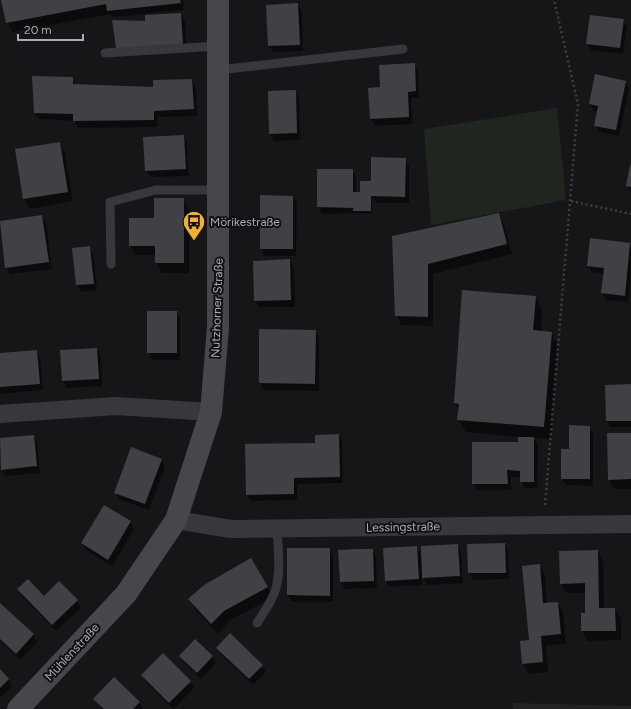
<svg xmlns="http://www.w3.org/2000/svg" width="631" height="709" font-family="Figtree,sans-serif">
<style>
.built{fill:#222225}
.green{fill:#1e261f}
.shadow{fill:#0007}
.building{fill:#404145}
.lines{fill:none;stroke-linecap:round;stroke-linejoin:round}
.path{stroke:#3d3f44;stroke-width:2.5;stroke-dasharray:2 3;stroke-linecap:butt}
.service{stroke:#37383d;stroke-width:9}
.minor{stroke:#37383d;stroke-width:18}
.secondary{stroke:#45474d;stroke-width:22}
.labels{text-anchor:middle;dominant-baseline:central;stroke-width:4;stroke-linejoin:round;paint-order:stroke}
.poi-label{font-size:12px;fill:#a8adb8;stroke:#111113;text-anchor:start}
.street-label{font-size:12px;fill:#a8adb8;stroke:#111113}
</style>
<rect width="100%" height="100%" fill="#161618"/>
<path class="built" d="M512,703L631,706V709H513Z"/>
<path class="green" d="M557,108L566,200L431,225L424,129Z"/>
<g class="shadow">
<path d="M2,0H183L184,10L112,17L110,14L13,32L7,22Z"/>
<path d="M298,4L302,11L303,51L273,52L269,46Z"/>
<path d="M181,14L185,20L187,51L146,23Z"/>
<path d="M623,20L627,27L623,54L591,50L587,44Z"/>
<path d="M414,64L418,71L419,98H411L412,124L375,126L371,119L369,89L381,88Z"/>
<path d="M596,75L625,82L629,88L619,136L599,132L595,126L598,112L594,111L590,104Z"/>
<path d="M72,78L76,85L154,88L192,80L196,87L197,116L157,117V127L78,128L74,121L39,119L35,113Z"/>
<path d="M295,91L299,97L300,140L274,141L270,134Z"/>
<path d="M184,136L187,143L189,176L150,177L146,171Z"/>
<path d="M60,143L65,153L73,201L30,209L24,199L16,150Z"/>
<path d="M405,159L409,165V203H376L372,196V213L322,214L318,207L352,170L356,177V193H360L370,182Z"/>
<path d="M631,166V192L627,186Z"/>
<path d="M293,197L297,203L296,256H264L261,249Z"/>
<path d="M183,199L189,209V273H162L156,263V255H135L130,245L155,219Z"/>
<path d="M499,215L504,224L512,254L433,274V326L401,325L396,315L393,237Z"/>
<path d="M42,216L46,223L52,269L10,274L6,267Z"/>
<path d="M630,244L631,246V275L628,302L606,300L602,293L604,274L592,272L588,266Z"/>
<path d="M89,247L93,254L97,290L81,292L77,285L73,249Z"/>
<path d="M290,260L294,267L295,307H259L255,301Z"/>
<path d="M535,296L542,309L541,332L551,333L558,345L551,439L534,438L538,444L537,488H525L521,481V477H511V490H477L473,483L519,443V437L466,432L458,420L459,411L455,403Z"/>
<path d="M176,312L180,318V360H152L148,353Z"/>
<path d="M260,330L315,331L319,337V391L264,390L260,383Z"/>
<path d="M97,349L101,355L102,386L67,388L63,381L61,351Z"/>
<path d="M36,351L40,358L43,390L0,394V354Z"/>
<path d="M631,385V427H610L607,421Z"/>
<path d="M589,427L593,433V486L566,485L562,479Z"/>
<path d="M631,434V489H614L609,479Z"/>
<path d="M339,435L342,442L343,483L297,484V500L251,501L247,495L316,444Z"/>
<path d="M33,436L37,443L40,473L5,476L2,470L0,439Z"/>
<path d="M161,460L165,467L149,510L119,499L115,492Z"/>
<path d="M130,522L134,529L112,566L86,550L82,543Z"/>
<path d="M505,544L508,551L509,579L473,580L469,573L468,545Z"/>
<path d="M457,545L461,552L463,583L427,585L422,575V585L389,587L386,580L416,547L422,557Z"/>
<path d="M288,549H330L333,556V602H292L288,595Z"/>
<path d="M372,550L376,556L377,588L345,589L341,582Z"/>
<path d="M598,551L603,561L604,609H615L621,619V640L588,641L582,631L586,614V593H566L561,584Z"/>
<path d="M250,559L273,597L229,621L218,634L195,609L189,599Z"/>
<path d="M539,565L545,575L547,604L558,603L563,613L566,644L546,645L548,672L529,674L523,664L530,641Z"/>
<path d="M59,583L77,601L81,608L56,631L22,596L19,589L44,597Z"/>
<path d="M0,604L33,635L37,642L20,660L0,641Z"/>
<path d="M218,648L262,665L266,672L253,685L221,655Z"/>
<path d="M163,655L191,682L194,688L174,709L146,682L143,676Z"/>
<path d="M180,656L212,657L216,663L201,679L184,662Z"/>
<path d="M0,671L9,680L12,686L0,698Z"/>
<path d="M95,699L139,702L143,709H102Z"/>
</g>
<g class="building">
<path d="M1,0H180L181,3L107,11L106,4L6,23Z"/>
<path d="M298,3L300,45L268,46L266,5Z"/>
<path d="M181,13L183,44L116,48L112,20L145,21V15Z"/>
<path d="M590,15L624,19L620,48L586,44Z"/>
<path d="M415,63L416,91L408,92L409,117L370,119L368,88L380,87L379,65Z"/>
<path d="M595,74L626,81L616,130L594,126L598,106L589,104Z"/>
<path d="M32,76L73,77V84L153,87V80L192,79L194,109L154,111V120L73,121V114L34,113Z"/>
<path d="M296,90L297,133L269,134L268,91Z"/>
<path d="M184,135L186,169L145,171L143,137Z"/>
<path d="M60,142L68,192L23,199L15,149Z"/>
<path d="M371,157L406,158L405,197L371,196V211H353V208L317,207V169H353V192H360V181H371Z"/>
<path d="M630,165H631V187L626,186Z"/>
<path d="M260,195L293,196V249H260Z"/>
<path d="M154,198H184V263H155V246H129V218H154Z"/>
<path d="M499,213L507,244L428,264V317L395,316L392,236Z"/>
<path d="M42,215L49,262L5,268L0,221Z"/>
<path d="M590,238L630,243L625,296L601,293L604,268L587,266Z"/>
<path d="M90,246L94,284L76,285L72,248Z"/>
<path d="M290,259L291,300L254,301L253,261Z"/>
<path d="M462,290L536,296L533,330L552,332L544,427L457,420L459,404L454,403Z"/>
<rect x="147" y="311" width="30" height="42"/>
<path d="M259,329L316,330L315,384L259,383Z"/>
<path d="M97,348L99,379L62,381L60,350Z"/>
<path d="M37,350L40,384L0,387V353Z"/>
<path d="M631,384V421H606L605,385Z"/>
<path d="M569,425L590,426V479H561V449H569Z"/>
<path d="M607,433H631V479L608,480Z"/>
<path d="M339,434L340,477L294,478V494L246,495L245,444L315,443V435Z"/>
<path d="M34,435L37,466L1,470L0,438Z"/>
<path d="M518,437H534V482H520V471L507,470L508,484H472V442H518Z"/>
<path d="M131,447L162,459L145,504L114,493Z"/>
<path d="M104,505L131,521L108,560L81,543Z"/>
<path d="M505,543L506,573H468L467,544Z"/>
<path d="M458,544L460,576L422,578L421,546Z"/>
<path d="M417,546L419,579L385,581L383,548Z"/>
<path d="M287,548H330V596L287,595Z"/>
<path d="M356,549H373L374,581L340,582L338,550Z"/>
<path d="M598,550L599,608H615L616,631H581V613H585V583L560,584L559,551Z"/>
<path d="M251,558L268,587L224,611L211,624L188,599L204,585Z"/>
<path d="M540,564L543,603L558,602L561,634L541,636L543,662L522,664L520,641L529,640L522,566Z"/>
<path d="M28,579L44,596L59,581L78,600L52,625L17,589Z"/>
<path d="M0,603L34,634L16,654L0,639Z"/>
<path d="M230,633L263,665L249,679L216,648Z"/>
<path d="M195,639L213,656L197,673L179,656Z"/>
<path d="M163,653L191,681L169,703L141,675Z"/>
<path d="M0,669L9,679L0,688Z"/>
<path d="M114,677L140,702L133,709H104L93,699Z"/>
</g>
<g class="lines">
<g class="path">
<path d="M571,201L631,214"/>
<path d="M545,505L578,104L554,0"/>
</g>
<g class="service">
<path d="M105,53L218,46"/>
<path d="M218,70L403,49"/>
<path d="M111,264L110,202L156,190H218"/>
<path d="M257,623C264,612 273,600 276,588C281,569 278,547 277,529"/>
</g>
<g class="minor">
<path d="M0,414L116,406L211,412"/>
<path d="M176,520L231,529L631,524"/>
</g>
<path class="secondary" d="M18,709L126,594L176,520L211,412L218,327V0"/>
</g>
<defs>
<g id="bus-pin" transform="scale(1.15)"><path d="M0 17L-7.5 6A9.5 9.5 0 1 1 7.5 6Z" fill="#f2b134" stroke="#111113"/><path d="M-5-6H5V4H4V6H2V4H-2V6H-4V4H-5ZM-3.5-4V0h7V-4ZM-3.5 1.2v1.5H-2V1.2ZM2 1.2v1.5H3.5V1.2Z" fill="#111"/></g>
</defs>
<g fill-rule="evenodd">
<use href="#bus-pin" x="194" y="222"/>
</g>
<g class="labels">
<g class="poi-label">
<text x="210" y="222">Mörikestraße</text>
</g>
<g class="street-label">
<text transform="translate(217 308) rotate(-88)">Nutzhorner Straße</text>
<text transform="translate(403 527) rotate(-1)">Lessingstraße</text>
<text transform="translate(72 652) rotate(-47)">Mühlenstraße</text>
</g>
</g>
<path d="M18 34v6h65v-6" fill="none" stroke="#a8adb8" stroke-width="2"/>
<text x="24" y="34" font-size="12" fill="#a8adb8" stroke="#111113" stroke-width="3" paint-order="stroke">20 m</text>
</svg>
